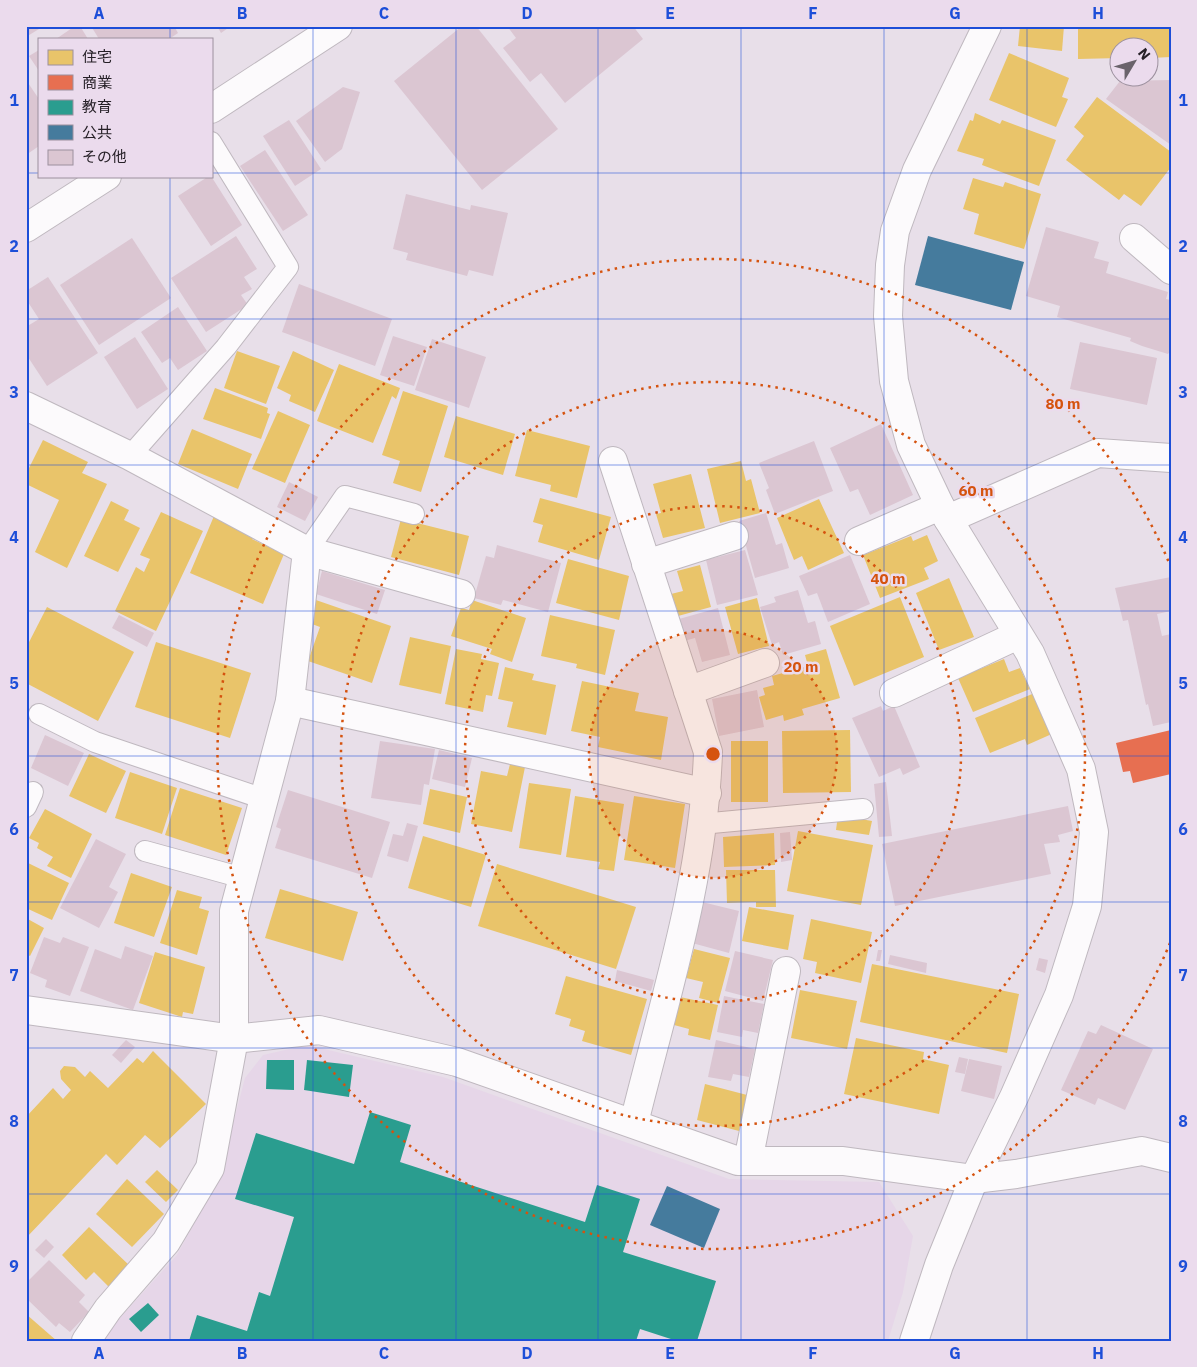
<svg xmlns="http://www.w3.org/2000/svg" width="1197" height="1367" font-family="'IBM Plex Sans','Noto Sans JP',sans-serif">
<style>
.built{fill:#e6d6e8}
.homes{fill:#e9c46a}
.shops{fill:#e76f51}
.schools{fill:#2a9d8f}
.public{fill:#457b9d}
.building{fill:#dbc6d2}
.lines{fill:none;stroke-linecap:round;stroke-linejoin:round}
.service-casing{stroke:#bfb8bf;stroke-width:22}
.minor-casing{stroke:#bfb8bf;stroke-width:30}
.tertiary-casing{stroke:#bfb8bf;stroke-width:30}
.service{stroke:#fcfafc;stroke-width:20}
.minor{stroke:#fcfafc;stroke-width:28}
.tertiary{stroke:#fcfafc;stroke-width:28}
.grid{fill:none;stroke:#1d4ed8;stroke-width:1;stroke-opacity:0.55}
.ring{fill:none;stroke:#d5530f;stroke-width:2.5;stroke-dasharray:2.5 5}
.centre{fill:#d5530f;stroke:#ebdbed;stroke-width:2.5}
.ring-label{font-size:15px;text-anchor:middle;font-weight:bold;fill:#d5530f;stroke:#ebdbed;stroke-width:5;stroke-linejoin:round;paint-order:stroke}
.neatline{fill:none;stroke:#1d4ed8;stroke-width:2}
.grid-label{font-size:16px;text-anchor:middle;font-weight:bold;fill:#1d4ed8}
</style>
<rect width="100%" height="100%" fill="#e8dfe9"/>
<path class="built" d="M307,1045L443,1077L729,1179L879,1182L913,1236L903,1292L888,1341H103L110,1329L177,1255L219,1178L245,1078L263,1055Z"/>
<g class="homes">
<path d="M1020,26H1064L1062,51L1018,46Z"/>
<path d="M1078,26H1171V57L1150,58V48H1120V58L1078,59Z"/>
<path d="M1009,53L1069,78L1062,97L1068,99L1056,127L989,100Z"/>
<path d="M1097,97L1171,152V167L1141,206L1124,194L1119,200L1066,160L1084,136L1074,127Z"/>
<path d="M975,113L1000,124L1002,120L1056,140L1039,186L982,165L984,159L957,151L970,120L973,121Z"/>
<path d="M973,178L1003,187L1005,182L1041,194L1024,249L974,234L979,214L963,209Z"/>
<path d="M237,351L280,366L266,404L224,388Z"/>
<path d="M293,351L334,370L315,412L289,401L291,395L277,388Z"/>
<path d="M339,364L400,388L396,399L392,396L373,443L317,421Z"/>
<path d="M215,388L268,408L267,413L270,414L261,439L203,419Z"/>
<path d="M403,391L448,406L421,492L393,483L400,461L382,455Z"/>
<path d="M278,411L310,425L285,483L252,469Z"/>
<path d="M456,416L515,434L503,475L444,457Z"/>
<path d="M192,429L252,454L238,489L178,464Z"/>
<path d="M527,430L590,446L577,498L550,491L551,485L515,476Z"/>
<path d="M43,440L88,462L82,473L107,484L67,568L35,552L59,500L26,484V474Z"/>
<path d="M741,461L746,481L751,479L760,513L720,523L707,469Z"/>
<path d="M691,474L705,528L663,538L656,514L661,513L653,484Z"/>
<path d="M540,498L611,517L599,560L538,542L543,525L533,522Z"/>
<path d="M819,499L844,553L808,570L802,556L794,560L777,518Z"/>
<path d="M111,501L129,510L124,520L140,528L118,572L84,556Z"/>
<path d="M161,512L203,531L156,631L115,611L136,567L144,572L150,559L140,555Z"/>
<path d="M214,516L255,533L252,539L284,554L263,604L190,573Z"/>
<path d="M401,519L469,536L459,575L391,557Z"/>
<path d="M927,535L938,561L924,568L929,579L880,598L863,555L911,536L913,541Z"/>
<path d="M568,559L629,576L619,620L556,603Z"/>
<path d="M700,565L711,607L678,616L671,594L683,591L677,571Z"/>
<path d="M949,578L974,637L939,650L916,593Z"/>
<path d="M900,597L924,657L854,686L830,626Z"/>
<path d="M757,598L769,646L738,654L725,607Z"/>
<path d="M313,599L391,626L372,683L308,661L320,627L312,624Z"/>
<path d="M472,600L526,618L512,662L490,654L492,649L451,636L461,608L469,610Z"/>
<path d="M47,607L134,652L98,721L26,683V648Z"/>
<path d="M550,615L615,630L605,675L576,668L577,664L541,656Z"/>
<path d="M410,637L451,646L441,694L399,685Z"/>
<path d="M156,642L251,673L230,738L135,707Z"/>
<path d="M456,649L482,654L481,659L499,663L492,696L486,695L483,712L445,704Z"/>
<path d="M826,649L840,698L802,709L804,715L784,721L783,715L766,720L759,697L765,695L763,688L774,685L772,676L808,666L805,655Z"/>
<path d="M1004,659L1009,672L1020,668L1030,689L973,712L958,678Z"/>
<path d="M505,667L534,674L532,680L556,685L546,735L507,727L513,702L498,699Z"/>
<path d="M582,681L639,693L635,711L668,717L661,760L598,747L600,737L571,731Z"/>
<path d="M1037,692L1054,733L1027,745L1025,739L990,753L975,718Z"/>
<path d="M850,730L851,792L783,793L782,731Z"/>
<rect x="731" y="741" width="37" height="61"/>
<path d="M89,754L126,771L106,813L69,796Z"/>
<path d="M510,764L525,767L512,832L471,824L481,771L507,776Z"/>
<path d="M130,772L177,788L162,834L115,818Z"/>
<path d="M529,783L571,789L561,855L519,848Z"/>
<path d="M180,788L242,808L226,855L165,835Z"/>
<path d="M430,789L467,797L460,833L423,824Z"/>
<path d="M575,796L624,804L614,871L598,869L600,862L566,857Z"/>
<path d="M634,796L685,804L675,868L624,860Z"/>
<path d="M45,809L92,834L71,878L47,866L53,857L37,848L39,843L29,838Z"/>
<path d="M838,815L872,821L869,835L836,830Z"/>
<path d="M798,831L873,845L861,905L787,891Z"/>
<path d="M774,833L775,865L724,867L723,837Z"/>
<path d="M423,836L486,855L471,907L408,888Z"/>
<path d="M26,862L69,883L52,920L26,908Z"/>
<path d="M497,864L636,907L616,969L478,926Z"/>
<path d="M726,870H775L776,907H756V902L727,903Z"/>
<path d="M131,873L172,887L154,937L114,923Z"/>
<path d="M280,889L358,912L343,961L265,938Z"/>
<path d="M177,890L202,897L199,908L209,911L197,955L160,943Z"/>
<path d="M749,907L794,915L788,950L742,941Z"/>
<path d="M26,918L44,928L30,956L26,954Z"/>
<path d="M811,919L872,932L861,983L815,973L817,962L803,959Z"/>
<path d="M694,949L730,958L718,1003L699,998L703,982L686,978Z"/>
<path d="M155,952L205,967L193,1014L183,1012L182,1017L139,1003Z"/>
<path d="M872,964L1019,994L1007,1053L860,1022Z"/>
<path d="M566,976L647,999L631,1055L582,1041L585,1031L569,1026L571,1019L555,1014Z"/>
<path d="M800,990L857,1001L847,1049L791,1038Z"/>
<path d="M680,997L718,1005L710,1040L688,1035L689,1029L674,1025Z"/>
<path d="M856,1038L924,1052L923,1059L949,1065L939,1114L844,1094Z"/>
<path d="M153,1051L206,1104L160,1148L145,1135L117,1165L106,1154L26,1238V1117L53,1088L63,1099L71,1090L61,1079L60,1071L64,1066L75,1067L85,1077L90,1071L108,1088L137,1058L143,1063Z"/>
<path d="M705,1084L747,1095L739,1131L697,1120Z"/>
<path d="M157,1170L178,1190L166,1202L145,1182Z"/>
<path d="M127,1179L164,1214L132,1247L96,1214Z"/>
<path d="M89,1227L130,1266L109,1287L94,1272L86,1280L62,1255Z"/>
<path d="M26,1314L57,1341H26Z"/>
</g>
<path class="shops" d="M1171,730V774L1133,783L1130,771L1123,772L1116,743Z"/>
<g class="schools">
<path d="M267,1060H294V1090L266,1089Z"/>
<path d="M307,1060L353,1065L349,1097L304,1090Z"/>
<path d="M370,1112L411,1125L400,1162L585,1222L597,1185L640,1199L623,1252L716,1281L697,1341H677L640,1329L636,1341H189L197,1315L247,1331L259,1292L270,1296L294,1217L235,1199L256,1133L354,1164Z"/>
<path d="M148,1303L159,1315L141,1332L129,1319Z"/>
</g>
<g class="public">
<path d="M928,236L1024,262L1011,310L915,285Z"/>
<path d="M667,1186L720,1209L704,1248L650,1225Z"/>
</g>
<g class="building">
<path d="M26,26H37L39,29L26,37Z"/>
<path d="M75,26H80L88,39H56Z"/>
<path d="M91,26H174L178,33L169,39H99Z"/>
<path d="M217,26H231L221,33Z"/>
<path d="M462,26H476L558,129L482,190L394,81Z"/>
<path d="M507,26H633L643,39L565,103L541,73L530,82L503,48L516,38Z"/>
<path d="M39,50V71L29,56Z"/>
<path d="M26,80L39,99V146L26,155Z"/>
<path d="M1171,80V145L1106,99L1120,81Z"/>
<path d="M343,87L360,92L342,149L325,162L296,121Z"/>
<path d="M289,120L321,169L295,186L263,136Z"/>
<path d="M265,150L308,215L283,231L240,166Z"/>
<path d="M209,176H211L242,225L211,246L178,196Z"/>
<path d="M406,194L470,210L471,205L508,213L493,276L469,270L467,276L406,260L408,253L393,249Z"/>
<path d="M1046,227L1099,242L1094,258L1109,262L1106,273L1168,292L1166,299L1171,300V350L1168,354L1142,346L1130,341L1131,338L1057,317L1060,306L1026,296Z"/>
<path d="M236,236L257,269L244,277L252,289L241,295L248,305L206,332L171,278Z"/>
<path d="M132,238L171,298L99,345L60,285Z"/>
<path d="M48,277L98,353L47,386L26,354V327L39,319L26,299V291Z"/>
<path d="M299,284L392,319L375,366L282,332Z"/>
<path d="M178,307L207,351L178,370L170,358L162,363L141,332Z"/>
<path d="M393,336L427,347L414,386L380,375Z"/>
<path d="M135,337L168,389L137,409L104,357Z"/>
<path d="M432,339L486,357L469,408L415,390Z"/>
<path d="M1080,342L1157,358L1147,405L1070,389Z"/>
<path d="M881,424L913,495L870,515L858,489L850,492L830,448Z"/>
<path d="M814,441L833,491L775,514L766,490L769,488L759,463Z"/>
<path d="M289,482L318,497L305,521L277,507Z"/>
<path d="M766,513L776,545L782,543L789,568L755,578L739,521Z"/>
<path d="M497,545L561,563L548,612L503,600L501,605L474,598L486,556L494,558Z"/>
<path d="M745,550L758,595L717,605L706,560Z"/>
<path d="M850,555L870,604L828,622L817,593L808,596L799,576Z"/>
<path d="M322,571L385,590L377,614L316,594Z"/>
<path d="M1171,577V611L1157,614L1162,636L1171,634V722L1153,726L1148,704L1146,705L1128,620L1123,621L1115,588Z"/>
<path d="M798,590L808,623L815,621L821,644L783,655L779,642L772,645L760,607L776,602L774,597Z"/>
<path d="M718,608L730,655L702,662L695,638L684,641L679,619Z"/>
<path d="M119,615L154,633L147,647L112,628Z"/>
<path d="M757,690L764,727L719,736L712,699Z"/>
<path d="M881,706L883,711L894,706L920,767L903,775L900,768L879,777L852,718Z"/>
<path d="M45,735L84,753L68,786L31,768Z"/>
<path d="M380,741L435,749L429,785L424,784L421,805L371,798Z"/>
<path d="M439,750L472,758L465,787L432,779Z"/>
<path d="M886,782L892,836L879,837L874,784Z"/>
<path d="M288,790L390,822L372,878L275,848L281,829L276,827Z"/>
<path d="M1068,806L1073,831L1058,835L1060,842L1044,844L1051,874L895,906L882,844Z"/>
<path d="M407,823L418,826L408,862L387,856L393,834L403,836Z"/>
<path d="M790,832L792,860L781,862L780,833Z"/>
<path d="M96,839L126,854L109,887L118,892L99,928L60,908Z"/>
<path d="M702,902L739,911L729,953L692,943Z"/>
<path d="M44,937L60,943L63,937L89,947L70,996L45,987L47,980L30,973Z"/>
<path d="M125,946L153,956L133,1010L80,991L95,949L121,959Z"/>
<path d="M878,950H882L880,961H876Z"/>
<path d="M735,951L773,960L763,1001L725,991Z"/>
<path d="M890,955L927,963L926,973L888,964Z"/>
<path d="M1039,958L1048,960L1045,973L1036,970Z"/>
<path d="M617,970L654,980L651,991L615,981Z"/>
<path d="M724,996L764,1004L758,1033L743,1030L742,1037L717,1032Z"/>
<path d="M1101,1025L1153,1049L1125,1110L1098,1098L1095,1105L1061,1090L1088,1031L1096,1034Z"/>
<path d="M126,1040L135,1047L121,1063L112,1055Z"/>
<path d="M716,1040L755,1049L749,1077L733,1074L731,1081L708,1077Z"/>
<path d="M959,1057L968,1059L965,1074L955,1072Z"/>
<path d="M969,1059L1002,1066L994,1099L961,1091Z"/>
<path d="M46,1239L54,1247L44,1258L35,1250Z"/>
<path d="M49,1260L85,1295L79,1302L89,1312L70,1332L59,1323L56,1327L26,1298V1283Z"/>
</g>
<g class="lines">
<g class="service-casing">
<g id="service">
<path d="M130,456L226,347L288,267L211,142"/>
<path d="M307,551L345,496L414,514"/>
<path d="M39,714L95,742L264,799"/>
<path d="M26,807L33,792"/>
<path d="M701,824L863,809"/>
<path d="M145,851L243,878"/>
</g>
</g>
<g class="minor-casing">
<g id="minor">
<path d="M1134,238L1171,270"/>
<path d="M26,406L130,456L307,551L290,701L234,911V1039L210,1168L166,1242L108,1309L86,1341"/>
<path d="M613,461L708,752C704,878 664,1001 634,1123"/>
<path d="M948,519L1098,453L1171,458"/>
<path d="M859,541L940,506"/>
<path d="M307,551L461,594"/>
<path d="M646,564L734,536"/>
<path d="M688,691L765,663"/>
<path d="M894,693L1018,635"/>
<path d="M290,701L707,793"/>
<path d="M26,1010L234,1039L319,1030L457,1062L738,1161H843L974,1179L1016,1174L1142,1151L1171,1158"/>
<path d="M748,1161L786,971"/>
<path d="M914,1341L939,1265L974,1179L1014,1097L1059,995L1087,906L1094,832L1081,769L1030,653L940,506L911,445L894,381L888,316L890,265L895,231L917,170L987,26"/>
</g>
</g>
<g class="tertiary-casing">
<g id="tertiary">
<path d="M211,109L338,26"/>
<path d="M26,228L107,176"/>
</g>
</g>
<use href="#service" class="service"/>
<use href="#minor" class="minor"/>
<use href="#tertiary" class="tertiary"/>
</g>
<path class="grid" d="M170,26V39M313,26V1341M456,26V1341M598,26V1341M741,26V1341M884,26V1341M1027,26V1341M26,173H39M211,173H1171M170,176V1341M26,319H1171M26,465H1171M26,611H1171M26,756H1171M26,902H1171M26,1048H1171M26,1194H1171"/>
<circle cx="713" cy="754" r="124" fill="#d5530f" fill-opacity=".12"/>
<g class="ring">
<circle cx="713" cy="754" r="124"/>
<circle cx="713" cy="754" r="248"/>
<circle cx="713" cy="754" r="372"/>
<path d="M1170 943A495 495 0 1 1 1170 565"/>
</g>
<circle cx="713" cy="754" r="8" class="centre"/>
<g class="ring-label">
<text x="1063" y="409">80 m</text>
<text x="976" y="496">60 m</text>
<text x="888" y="584">40 m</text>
<text x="801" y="672">20 m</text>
</g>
<rect width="1197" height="1367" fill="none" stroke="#ebdbed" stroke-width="55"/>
<rect x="38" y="38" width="175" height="140" fill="#ebdbed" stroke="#9c909e"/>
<rect x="48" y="50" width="25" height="15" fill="#e9c46a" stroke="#9c909e"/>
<text x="82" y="62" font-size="15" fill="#262027">住宅</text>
<rect x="48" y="75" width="25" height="15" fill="#e76f51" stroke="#9c909e"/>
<text x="82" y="88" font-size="15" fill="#262027">商業</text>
<rect x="48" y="100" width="25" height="15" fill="#2a9d8f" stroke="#9c909e"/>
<text x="82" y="112" font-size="15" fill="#262027">教育</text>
<rect x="48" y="125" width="25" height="15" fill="#457b9d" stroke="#9c909e"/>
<text x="82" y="138" font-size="15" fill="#262027">公共</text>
<rect x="48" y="150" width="25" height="15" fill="#dbc6d2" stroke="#9c909e"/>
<text x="82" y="162" font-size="15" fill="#262027">その他</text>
<g transform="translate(1134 62) rotate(52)"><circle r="24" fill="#ebdbed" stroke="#9c909e"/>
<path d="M0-4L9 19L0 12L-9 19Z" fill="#6a636b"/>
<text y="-8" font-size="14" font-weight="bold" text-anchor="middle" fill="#262027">N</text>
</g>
<rect x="28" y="28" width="1142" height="1312" class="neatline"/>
<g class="grid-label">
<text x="99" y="19">A</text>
<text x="242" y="19">B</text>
<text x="384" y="19">C</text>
<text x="527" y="19">D</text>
<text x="670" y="19">E</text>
<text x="813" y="19">F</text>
<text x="955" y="19">G</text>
<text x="1098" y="19">H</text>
<text x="14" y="106">1</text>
<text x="1183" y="106">1</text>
<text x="14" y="252">2</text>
<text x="1183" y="252">2</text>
<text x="14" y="398">3</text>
<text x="1183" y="398">3</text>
<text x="14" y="543">4</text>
<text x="1183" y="543">4</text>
<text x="14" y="689">5</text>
<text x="1183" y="689">5</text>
<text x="14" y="835">6</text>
<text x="1183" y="835">6</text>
<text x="14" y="981">7</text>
<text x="1183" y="981">7</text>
<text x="14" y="1127">8</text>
<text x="1183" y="1127">8</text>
<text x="14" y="1272">9</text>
<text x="1183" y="1272">9</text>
<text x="99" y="1359">A</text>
<text x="242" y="1359">B</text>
<text x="384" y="1359">C</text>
<text x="527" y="1359">D</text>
<text x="670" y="1359">E</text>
<text x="813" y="1359">F</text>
<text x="955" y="1359">G</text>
<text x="1098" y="1359">H</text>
</g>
</svg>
